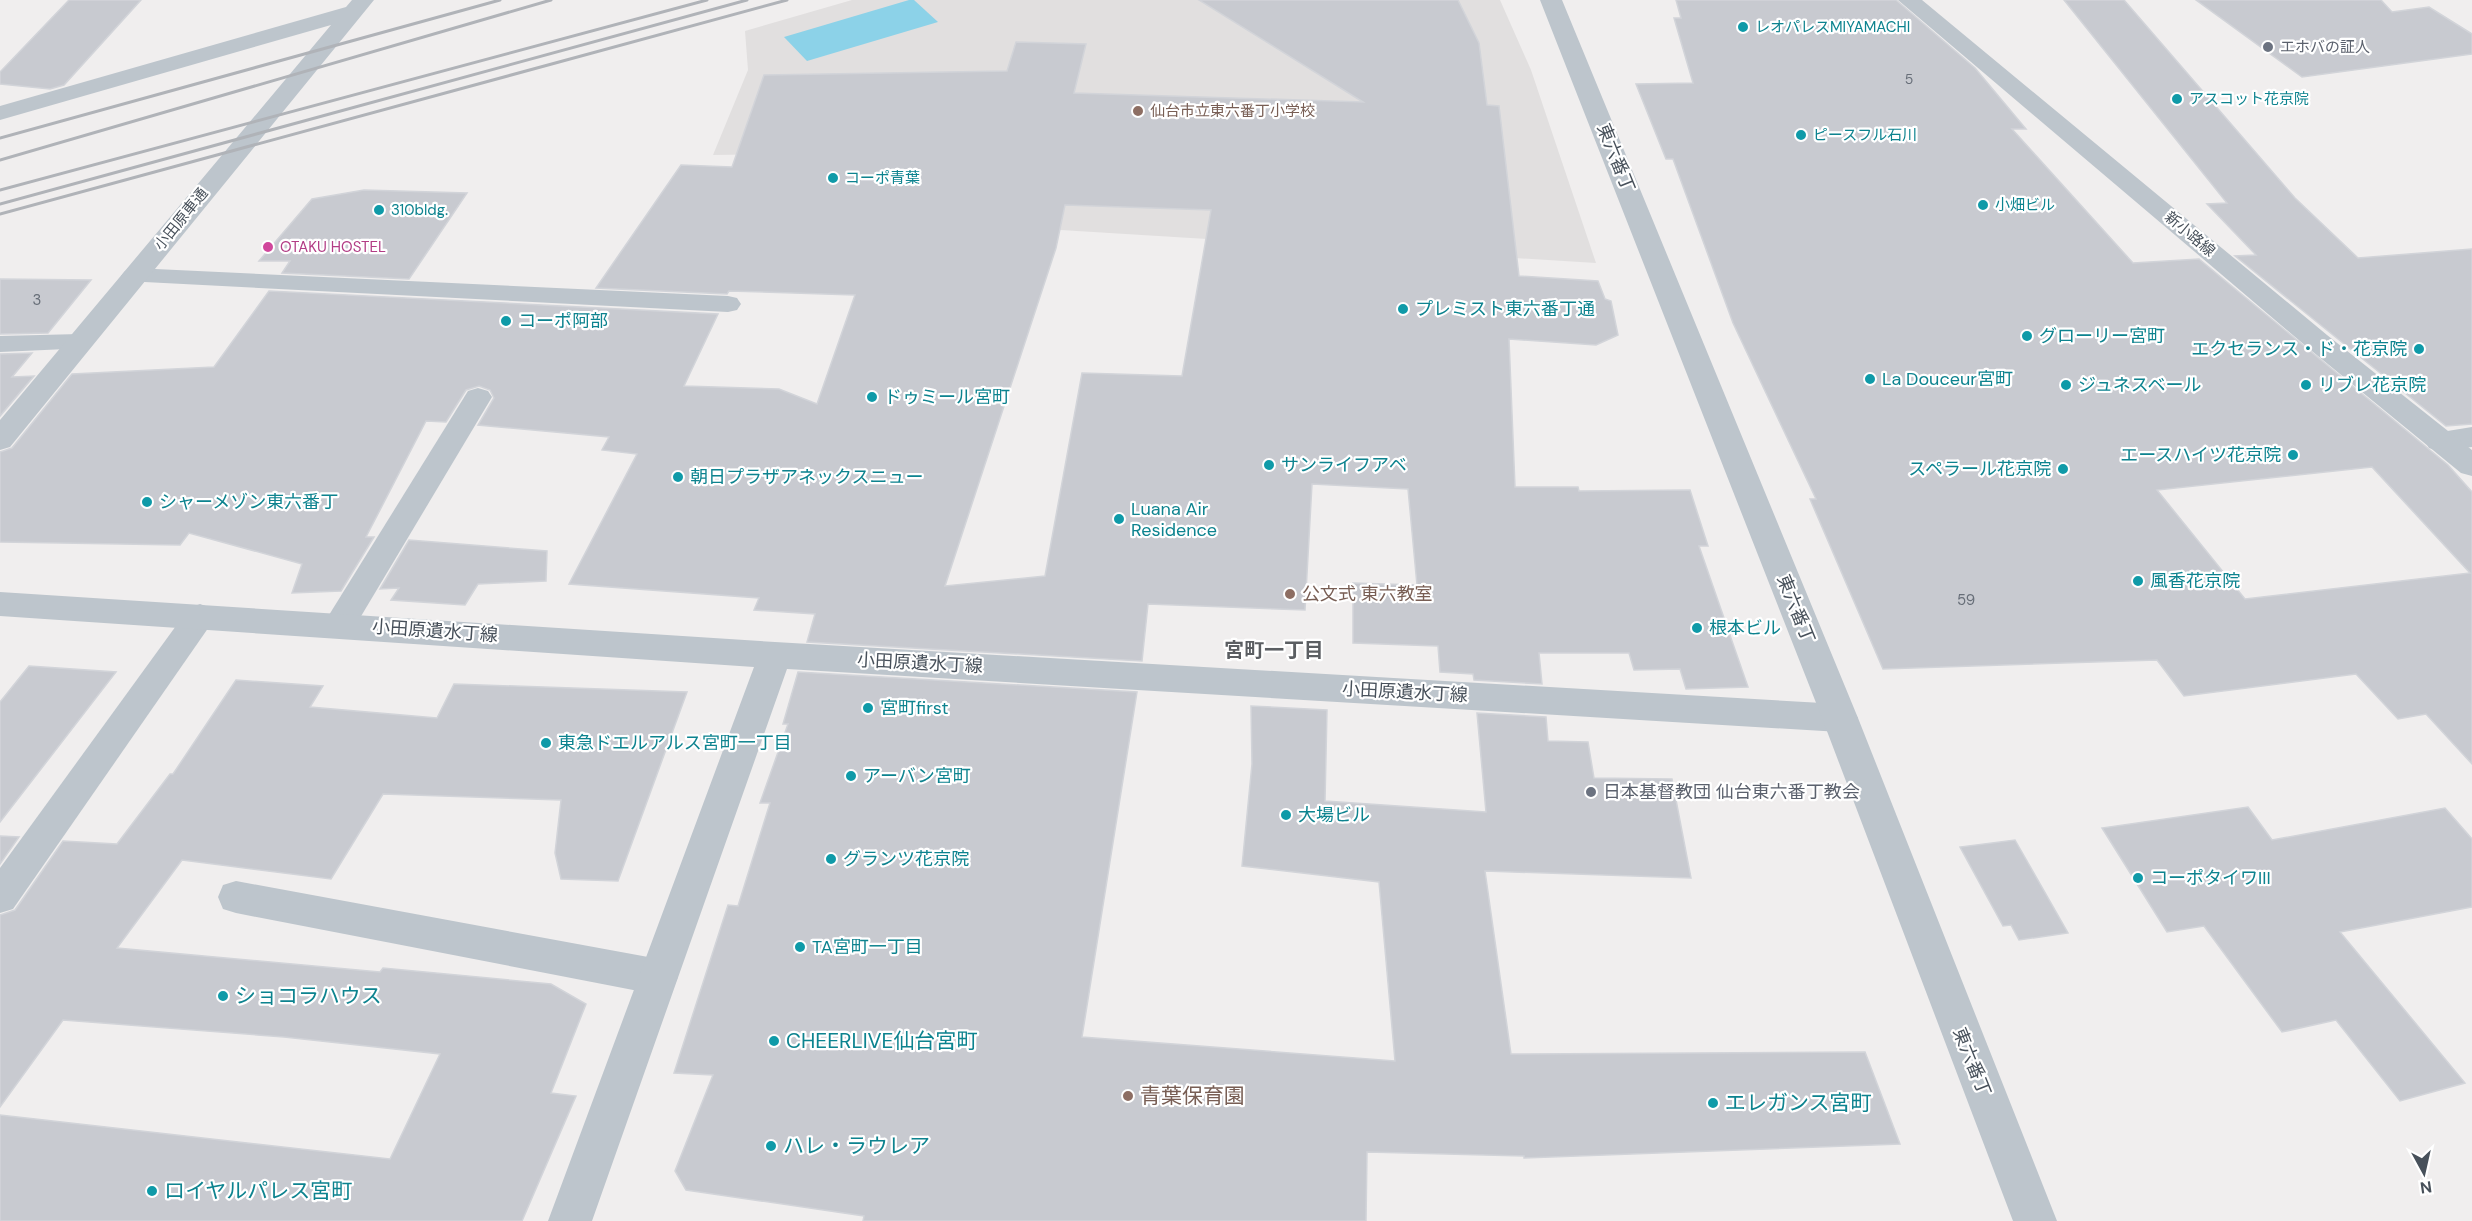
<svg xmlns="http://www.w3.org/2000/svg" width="2472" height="1221" font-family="'DM Sans','Noto Sans JP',sans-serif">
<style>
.education{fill:#e1dfdf}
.water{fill:#8cd2e8}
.building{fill:#c8cad0;stroke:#d2d4d9;stroke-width:1.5;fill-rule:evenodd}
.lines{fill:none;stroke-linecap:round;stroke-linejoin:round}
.service{fill:#bdc5cc;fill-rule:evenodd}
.minor{fill:#bdc5cc;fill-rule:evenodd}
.tertiary{fill:#bdc5cc;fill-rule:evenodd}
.rail{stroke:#b0b3b8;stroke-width:3}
.culture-dot{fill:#0f9aa8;stroke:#fff;stroke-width:2}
.worship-dot{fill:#6b7280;stroke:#fff;stroke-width:2}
.education-dot{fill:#8d6e63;stroke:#fff;stroke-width:2}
.hotel-dot{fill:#d1479c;stroke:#fff;stroke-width:2}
.labels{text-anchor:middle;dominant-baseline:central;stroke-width:4.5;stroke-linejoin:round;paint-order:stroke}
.far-number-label{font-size:14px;fill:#676e78}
.far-culture-label{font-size:15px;fill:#0d838f;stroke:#fff;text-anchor:start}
.far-worship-label{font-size:15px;fill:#5b616d;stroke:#fff;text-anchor:start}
.far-education-label{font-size:15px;fill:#785e54;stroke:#fff;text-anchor:start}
.far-street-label{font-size:15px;fill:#47505a;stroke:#fff}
.far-hotel-label{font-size:15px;fill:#b23c85;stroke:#fff;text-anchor:start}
.number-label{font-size:15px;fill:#676e78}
.street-label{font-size:18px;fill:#47505a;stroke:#fff}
.culture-label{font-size:18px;fill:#0d838f;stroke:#fff;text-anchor:start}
.education-label{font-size:18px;fill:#785e54;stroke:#fff;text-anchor:start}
.worship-label{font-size:18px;fill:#5b616d;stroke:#fff;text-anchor:start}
.neighbourhood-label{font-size:20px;font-weight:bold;fill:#5b5e62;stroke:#fff}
.near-culture-label{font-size:21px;fill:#0d838f;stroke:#fff;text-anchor:start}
.near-education-label{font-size:21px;fill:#785e54;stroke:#fff;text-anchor:start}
</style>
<rect width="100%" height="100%" fill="#f0eeee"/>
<path class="education" d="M852,0H1500L1531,70L1596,263L913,221L931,152L713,155L748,70L745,31Z"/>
<path class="water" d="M909,0H914L938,22L807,61L784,37Z"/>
<g class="building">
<path d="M69,0H141L64,85L50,89L0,84V72Z"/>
<path d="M1199,0H1458L1479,43L1487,105L1499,106L1519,276L1598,281L1605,299L1611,301L1618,335L1596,345L1509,339L1515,487H1578L1579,491L1690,490L1708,546H1699L1748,687L1686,689L1680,669L1634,670L1629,653H1539L1542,684L1474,680L1473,674L1440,672L1438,646L1353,643V583L1417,585L1408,489L1312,484L1305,610L1148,604L1142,661L807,642L815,614L754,610L759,598L569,584L637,454L602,450L609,437L478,425L494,398L490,390L479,386L466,390L446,422L426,421L366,537H374L341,591L292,593L302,564L189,533L180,545L0,542V452L12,448L72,374L214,367L269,291L718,314L684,386L779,389L817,404L855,295L729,291L727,294L596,288L681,165L732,167L764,75L1007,71L1016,42L1086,44L1074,93L1363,102ZM1065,205L1211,210L1182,376L1082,373L1045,576L945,586L1056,248Z"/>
<path d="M1676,0H1896L1975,68L2026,129H2012L2133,263L2199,259L2448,465L2472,492V764L2426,714L2398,719L2356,674L2184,696L2157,660L1883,669L1810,499H1816L1733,323L1673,159H1666L1636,84L1693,83L1674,18H1681ZM2372,467L2470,573L2245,599L2157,490Z"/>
<path d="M2064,0H2124L2295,198L2358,258L2472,249V424L2446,426L2235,256L2256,255L2207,204L2227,203Z"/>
<path d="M2196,0H2381L2392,12L2429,7L2472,34V54L2302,77Z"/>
<path d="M364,190L467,193L409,279L282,273L290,261H259L312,199Z"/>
<path d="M0,279L91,280L48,333L0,334Z"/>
<path d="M32,353L12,377L34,376L0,416V354Z"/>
<path d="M409,540L547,551L546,581L478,584L465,605L391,600L399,588L380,589Z"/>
<path d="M29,666L116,672L0,822V702Z"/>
<path d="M798,672L1137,692L1082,1037L1395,1061L1379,882L1242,866L1252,764L1251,706L1327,710L1325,801L1486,812L1477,713L1546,717L1548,741L1588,742L1594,778L1672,779L1691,878L1485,871L1511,1054L1865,1052L1900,1144L1524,1158V1156L1367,1152L1366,1221H863L864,1216L686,1190L675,1171L713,1075L674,1073L728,905L738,906L770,803H760L788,724H783Z"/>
<path d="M236,680L323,686L310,707L437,718L454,684L687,692L618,881L561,879L555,853L561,800L383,794L331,879L182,860L117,948L380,972L383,968L551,984L586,1004L551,1093L576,1096L522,1221H0V1115L390,1159L440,1054L284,1037L63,1020L0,1107V915L15,910L63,841L117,844L170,774H173Z"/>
<path d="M2248,807L2272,840L2445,808L2472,839V907L2340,932L2465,1083L2400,1101L2336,1020L2282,1032L2204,926L2167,932L2102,828Z"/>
<path d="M0,836L19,837L0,864Z"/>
<path d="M2015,840L2068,933L2019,940L2011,925L2003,926L1960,847Z"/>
</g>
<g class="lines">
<g class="service">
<path d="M134,268L728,296L737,298L741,304L737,310L728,312L125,281L121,276L125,271Z"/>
<path d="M80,334L89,336L93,342L89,348L0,352V336Z"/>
<path d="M478,388L488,391L492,397L351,633L340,636L329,633L324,624L329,615L468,391Z"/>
<path d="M2472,427V447L2439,451L2429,448L2425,441L2429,434Z"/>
<path d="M200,604L211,608L216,616L211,624L13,909L0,913V868L189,608Z"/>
<path d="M236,881L659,959L673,965L678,977L673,989L659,995L236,913L223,909L218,897L223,885Z"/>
</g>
<g class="minor">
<path d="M352,0H374L10,447L0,450V420L331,25L0,120V106L346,7Z"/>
<path d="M1898,0H1922L2327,335L2472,450V476L2461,473L2307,347Z"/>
<path d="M0,592L775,642L1840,704L1852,708L1858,718L1852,728L1840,732L787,669L592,1221H548L754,667L0,616Z"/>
</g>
<path class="tertiary" d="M1540,0H1562L1858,718L2057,1221H2013L1822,718Z"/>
<g class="rail">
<path d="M0,138L500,0"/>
<path d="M0,160L551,0"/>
<path d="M0,190L707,0"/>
<path d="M0,204L747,0"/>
<path d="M0,214L787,0"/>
</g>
</g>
<g class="culture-dot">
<circle cx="1743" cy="27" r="6"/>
<circle cx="2177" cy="99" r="6"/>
<circle cx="1801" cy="135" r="6"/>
<circle cx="833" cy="178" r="6"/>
<circle cx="1983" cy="205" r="6"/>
<circle cx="379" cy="210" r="6"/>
<circle cx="1403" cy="309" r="6"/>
<circle cx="506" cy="321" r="6"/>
<circle cx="2027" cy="336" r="6"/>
<circle cx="2419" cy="349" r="6"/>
<circle cx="1870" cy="379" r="6"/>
<circle cx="2066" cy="385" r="6"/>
<circle cx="2306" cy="385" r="6"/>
<circle cx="872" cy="397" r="6"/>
<circle cx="2293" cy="455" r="6"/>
<circle cx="1269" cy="465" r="6"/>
<circle cx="2063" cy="469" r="6"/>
<circle cx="678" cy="477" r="6"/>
<circle cx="147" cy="502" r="6"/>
<circle cx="1119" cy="519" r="6"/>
<circle cx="2138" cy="581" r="6"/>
<circle cx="1697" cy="628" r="6"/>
<circle cx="868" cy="708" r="6"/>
<circle cx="546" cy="743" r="6"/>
<circle cx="851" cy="776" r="6"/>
<circle cx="1286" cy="815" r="6"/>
<circle cx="831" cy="859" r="6"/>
<circle cx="2138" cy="878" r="6"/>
<circle cx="800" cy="947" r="6"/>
<circle cx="223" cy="996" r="6"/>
<circle cx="774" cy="1041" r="6"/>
<circle cx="1713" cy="1103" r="6"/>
<circle cx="771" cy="1146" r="6"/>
<circle cx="152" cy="1191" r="6"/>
</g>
<g class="worship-dot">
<circle cx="2268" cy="47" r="6"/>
<circle cx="1591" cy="792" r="6"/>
</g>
<g class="education-dot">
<circle cx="1138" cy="111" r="6"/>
<circle cx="1290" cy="594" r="6"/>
<circle cx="1128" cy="1096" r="6"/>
</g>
<circle class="hotel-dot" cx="268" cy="247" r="6"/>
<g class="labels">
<g class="far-number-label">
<text x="1909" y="79">5</text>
</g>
<g class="far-culture-label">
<text x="1755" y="27">レオパレスMIYAMACHI</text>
<text x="2189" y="99">アスコット花京院</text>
<text x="1813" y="135">ピースフル石川</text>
<text x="845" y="178">コーポ青葉</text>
<text x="1995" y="205">小畑ビル</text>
<text x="391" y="210">310bldg.</text>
</g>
<g class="far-worship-label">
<text x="2280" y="47">エホバの証人</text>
</g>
<g class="far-education-label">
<text x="1150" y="111">仙台市立東六番丁小学校</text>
</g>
<g class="far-street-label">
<text transform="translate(181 219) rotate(-51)">小田原車通</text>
<text transform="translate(2190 234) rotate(40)">新小路線</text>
</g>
<g class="far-hotel-label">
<text x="280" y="247">OTAKU HOSTEL</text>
</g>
<g class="number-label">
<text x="37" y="300">3</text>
<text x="1966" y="600">59</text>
</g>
<g class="street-label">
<text transform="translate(1616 158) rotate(68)">東六番丁</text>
<text transform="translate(1796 609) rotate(68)">東六番丁</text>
<text transform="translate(435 631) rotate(4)">小田原遺水丁線</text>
<text transform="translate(920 663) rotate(3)">小田原遺水丁線</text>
<text transform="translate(1405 692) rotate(3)">小田原遺水丁線</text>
<text transform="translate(1972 1062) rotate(68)">東六番丁</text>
</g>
<g class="culture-label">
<text x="1415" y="309">プレミスト東六番丁通</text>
<text x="518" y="321">コーポ阿部</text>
<text x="2039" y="336">グローリー宮町</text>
<text x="2407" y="349" text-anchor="end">エクセランス・ド・花京院</text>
<text x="1882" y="379">La Douceur宮町</text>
<text x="2078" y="385">ジュネスベール</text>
<text x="2318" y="385">リブレ花京院</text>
<text x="884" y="397">ドゥミール宮町</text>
<text x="2281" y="455" text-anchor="end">エースハイツ花京院</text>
<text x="1281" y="465">サンライフアベ</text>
<text x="2051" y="469" text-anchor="end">スペラール花京院</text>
<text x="690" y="477">朝日プラザアネックスニュー</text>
<text x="159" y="502">シャーメゾン東六番丁</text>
<text x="1131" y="509">Luana Air<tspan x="1131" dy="21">Residence</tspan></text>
<text x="2150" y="581">風香花京院</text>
<text x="1709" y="628">根本ビル</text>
<text x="880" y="708">宮町first</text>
<text x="558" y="743">東急ドエルアルス宮町一丁目</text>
<text x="863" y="776">アーバン宮町</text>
<text x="1298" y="815">大場ビル</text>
<text x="843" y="859">グランツ花京院</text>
<text x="2150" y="878">コーポタイワIII</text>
<text x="812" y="947">TA宮町一丁目</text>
</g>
<g class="education-label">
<text x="1302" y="594">公文式 東六教室</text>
</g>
<g class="worship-label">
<text x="1603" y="792">日本基督教団 仙台東六番丁教会</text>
</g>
<g class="neighbourhood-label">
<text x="1274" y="650">宮町一丁目</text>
</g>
<g class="near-culture-label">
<text x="235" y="996">ショコラハウス</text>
<text x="786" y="1041">CHEERLIVE仙台宮町</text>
<text x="1725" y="1103">エレガンス宮町</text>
<text x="783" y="1146">ハレ・ラウレア</text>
<text x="164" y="1191">ロイヤルパレス宮町</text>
</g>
<g class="near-education-label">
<text x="1140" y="1096">青葉保育園</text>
</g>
</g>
<g transform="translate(2424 1173) rotate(172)" stroke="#ffffff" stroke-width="4.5" paint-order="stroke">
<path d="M0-4.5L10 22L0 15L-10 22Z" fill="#47505a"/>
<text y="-9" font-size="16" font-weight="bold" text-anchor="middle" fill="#47505a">N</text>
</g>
</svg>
